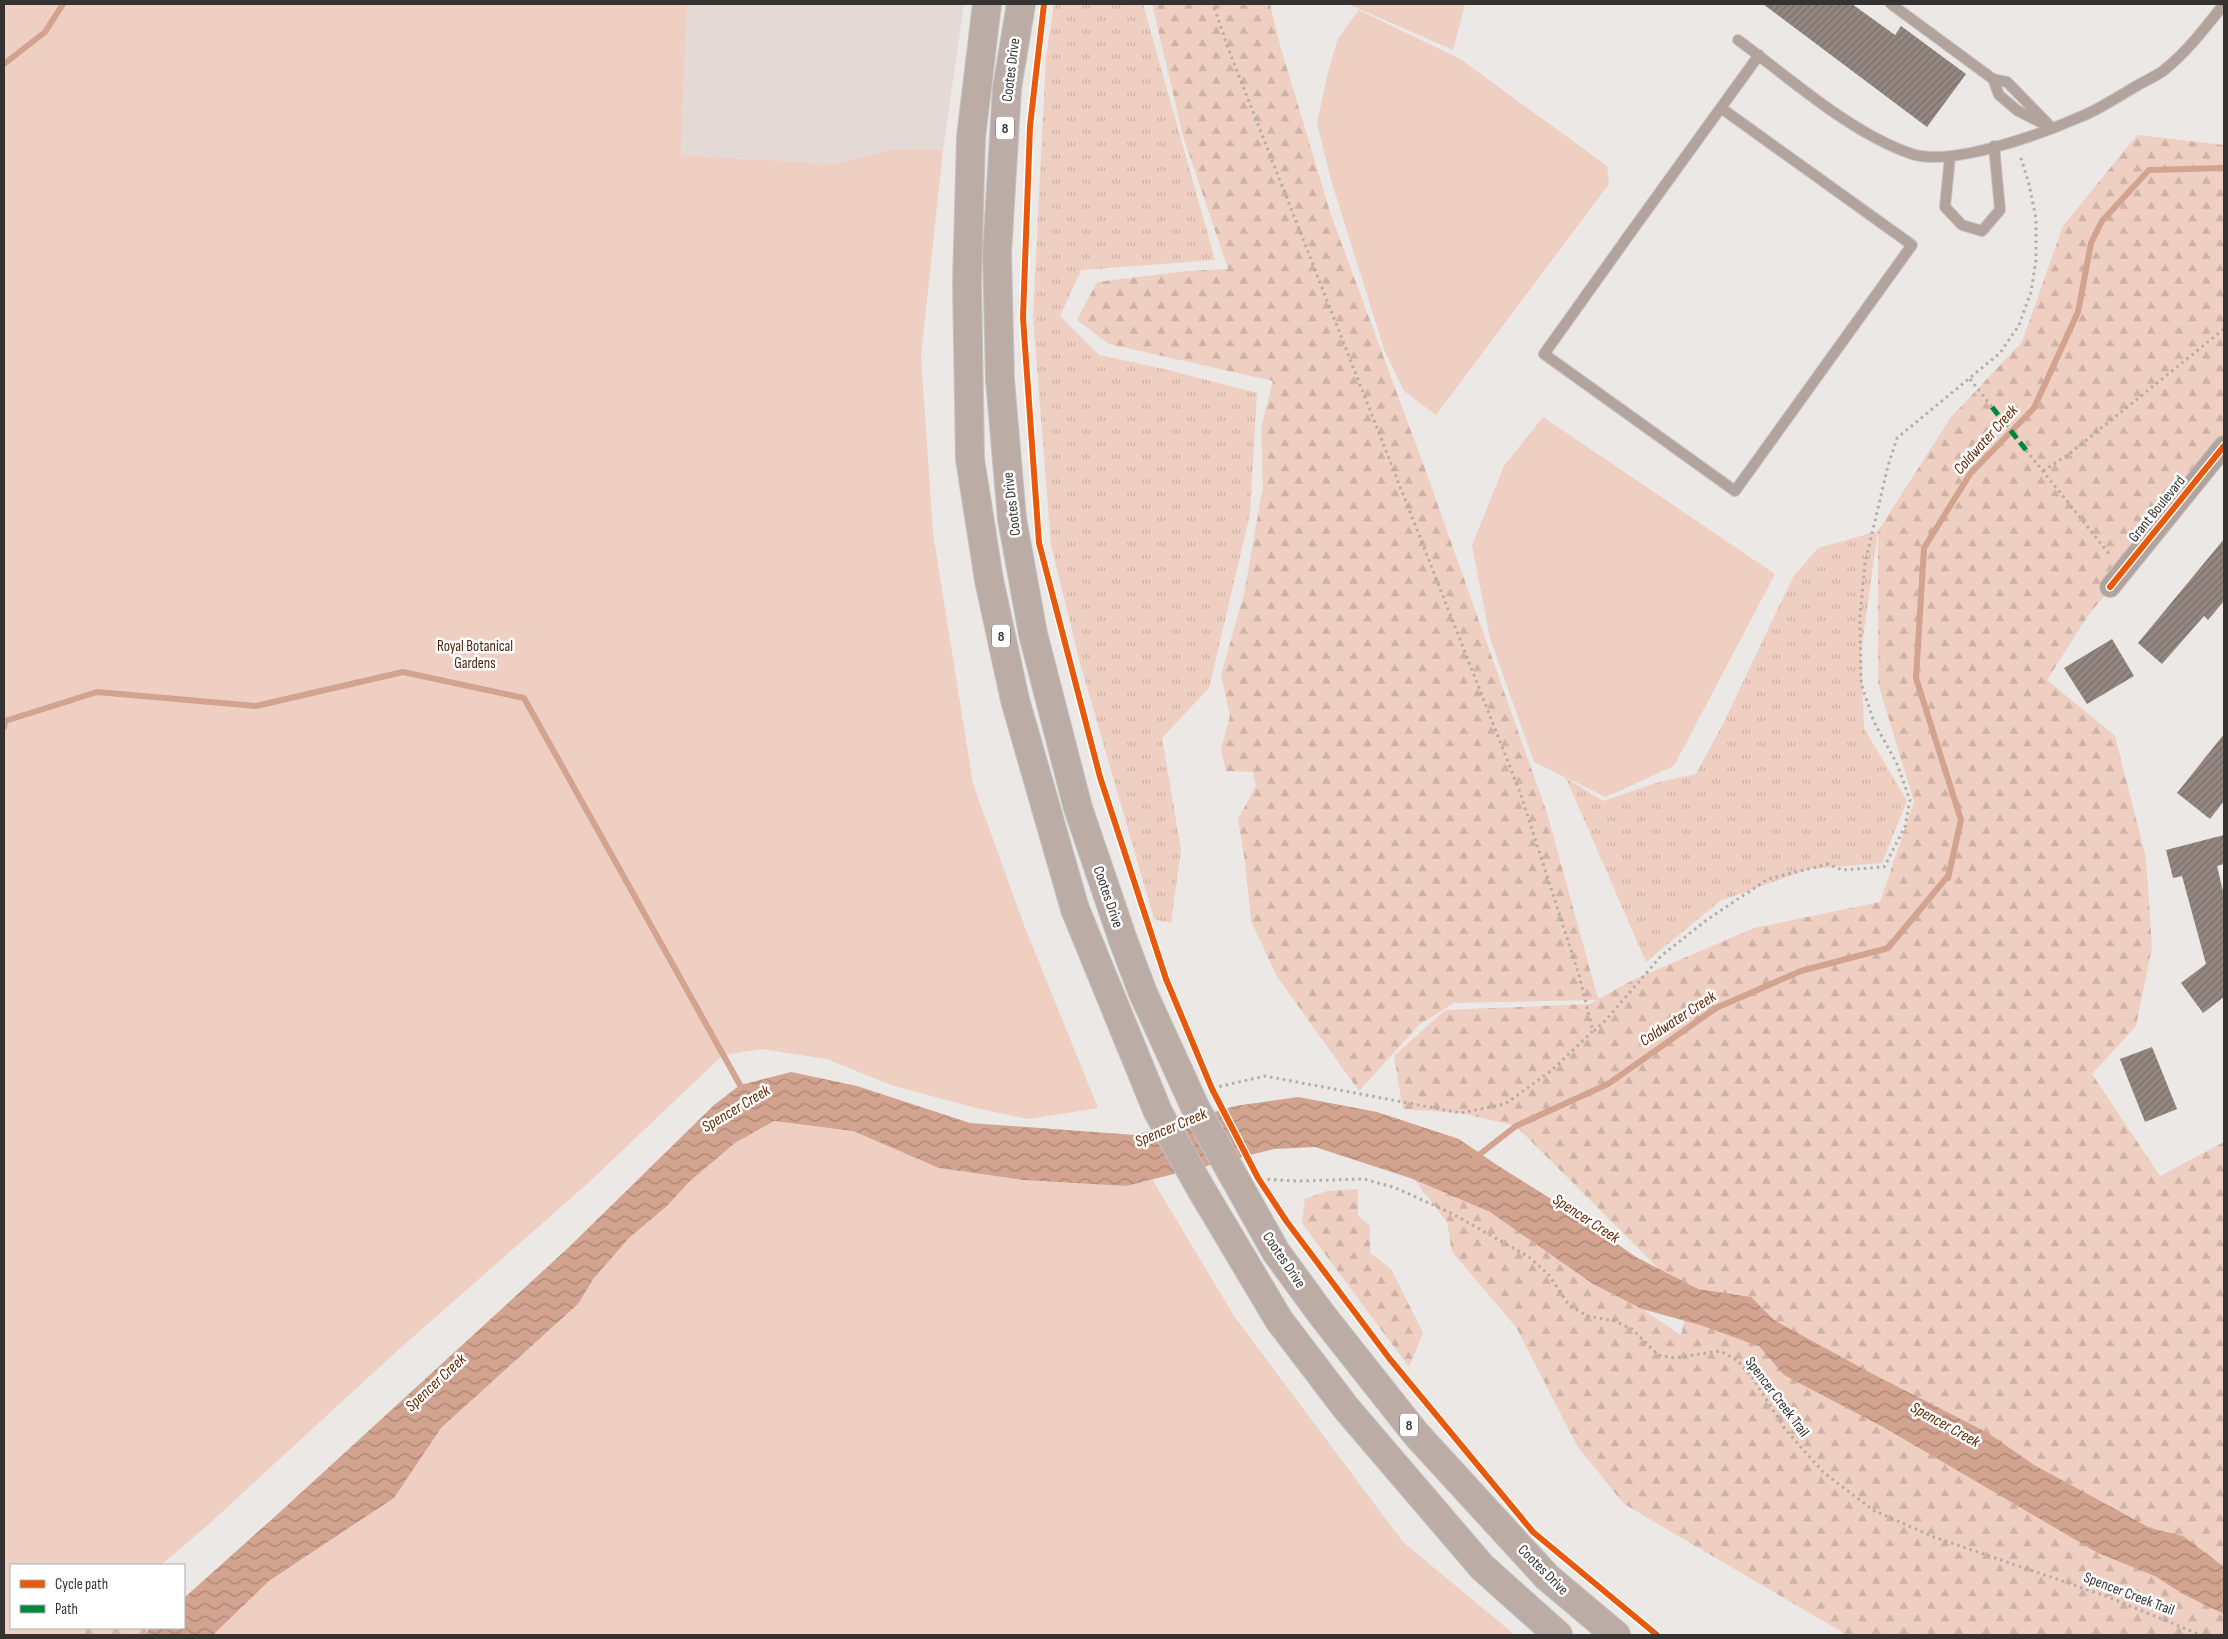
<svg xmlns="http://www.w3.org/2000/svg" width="2228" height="1639" font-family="'Sofia Sans Condensed',sans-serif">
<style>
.built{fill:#e3dad6}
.grass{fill:url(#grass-tufts)}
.forest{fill:url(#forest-firs)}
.green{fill:#efcfc1}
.water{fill:url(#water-waves)}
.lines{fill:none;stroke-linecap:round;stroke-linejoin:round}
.stream{stroke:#d2a38e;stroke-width:6}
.building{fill:url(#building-hatch)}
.lane-casing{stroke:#c6c4c3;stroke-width:12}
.street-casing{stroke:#c6c4c3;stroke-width:22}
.primary-casing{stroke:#c6c4c3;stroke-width:30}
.path{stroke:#b4aca7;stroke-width:3;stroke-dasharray:2.5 4;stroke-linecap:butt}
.lane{stroke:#b2a39c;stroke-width:10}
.street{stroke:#b2a39c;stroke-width:20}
.primary{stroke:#bbada6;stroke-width:28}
.quiet{stroke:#00873e;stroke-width:5;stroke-dasharray:10 5;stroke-linecap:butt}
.cycleway-casing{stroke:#fff;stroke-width:9}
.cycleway{stroke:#e8590c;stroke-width:6}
.labels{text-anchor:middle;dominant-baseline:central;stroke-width:5;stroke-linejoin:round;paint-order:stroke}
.shield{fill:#fff;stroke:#727070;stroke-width:1}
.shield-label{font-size:14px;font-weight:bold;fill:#353332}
.street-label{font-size:15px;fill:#353332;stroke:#fff}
.park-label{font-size:15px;fill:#481d07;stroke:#fff}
.water-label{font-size:16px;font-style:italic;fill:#632704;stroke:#fff}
</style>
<defs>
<pattern id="grass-tufts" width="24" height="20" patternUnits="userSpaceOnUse" patternTransform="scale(1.25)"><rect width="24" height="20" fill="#efcfc1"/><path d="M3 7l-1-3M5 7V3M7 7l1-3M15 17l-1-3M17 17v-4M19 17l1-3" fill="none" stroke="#ceb2a6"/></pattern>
<pattern id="forest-firs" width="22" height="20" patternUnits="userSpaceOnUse" patternTransform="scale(1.25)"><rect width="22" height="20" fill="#efcfc1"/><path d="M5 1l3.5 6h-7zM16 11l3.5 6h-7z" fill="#ceb2a6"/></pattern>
<pattern id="water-waves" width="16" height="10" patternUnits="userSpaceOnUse" patternTransform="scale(1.25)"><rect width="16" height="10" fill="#d2a38e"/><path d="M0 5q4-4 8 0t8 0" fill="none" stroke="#ab8575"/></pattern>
<pattern id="building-hatch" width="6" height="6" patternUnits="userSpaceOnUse" patternTransform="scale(1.25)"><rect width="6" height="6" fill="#938780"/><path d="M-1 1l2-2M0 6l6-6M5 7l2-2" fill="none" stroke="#796f69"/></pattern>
</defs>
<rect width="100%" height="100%" fill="#ebe8e6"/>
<path class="built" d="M687,4H964L943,150L892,149L834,164L681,155Z"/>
<g class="grass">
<path d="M1054,4H1143L1215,260L1081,270L1060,316L1099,355L1168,370L1257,393L1250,514L1209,688L1162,738L1181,849L1171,923L1154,919L1080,663L1051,545L1033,316L1046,57Z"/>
<path d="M1878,531L1861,652L1864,728L1907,801L1882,863L1809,869L1720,901L1646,962L1566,778L1603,801L1659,782L1696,774L1723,724L1793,577L1818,548Z"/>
</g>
<g class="forest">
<path d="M1152,4H1270L1280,45L1331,215L1428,477L1547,813L1598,999L1635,979L1754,928L1880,902L1914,802L1878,683V531L1951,417L2022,342L2063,226L2137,135L2224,145V455L2089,614L2047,680L2115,736L2146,858L2152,947L2136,1026L2092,1074L2160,1176L2224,1142V1635H1847L1624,1504L1577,1446L1516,1327L1452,1252L1447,1222L1414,1179L1490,1212L1593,1284L1642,1309L1681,1335L1689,1302L1672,1282L1516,1126L1461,1113L1403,1109L1394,1056L1445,1010L1590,1004L1597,1000L1454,1003L1420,1024L1359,1091L1276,975L1251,921L1245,862L1238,819L1256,786L1253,772L1226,771L1221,749L1230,716L1221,675L1244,594L1263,486L1261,428L1273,381L1109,344L1077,320L1097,282L1186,271L1228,269L1183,136Z"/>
<path d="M1358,1189V1216L1370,1226V1253L1391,1269L1423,1333L1409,1367L1302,1223L1305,1199L1327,1191Z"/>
<path d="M23,1628H150L145,1635H16Z"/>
</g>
<g class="green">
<path d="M4,4H687L681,155L834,164L892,149L943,150L921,356L933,533L973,784L1024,925L1098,1108L1028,1119L976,1108L891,1085L827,1059L762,1049L723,1055L587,1184L397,1351L210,1523L161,1565H11V1628H87L79,1635H4Z"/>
<path d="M1348,4H1465L1453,50Z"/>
<path d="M1359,10L1460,59L1607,166L1609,184L1436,415L1404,391L1385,352L1331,180L1317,123L1328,72L1338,38Z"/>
<path d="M1543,417L1775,574L1674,766L1606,797L1534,762L1490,638L1472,545L1504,466Z"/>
<path d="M774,1121L853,1131L939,1168L1023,1180L1126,1186L1152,1179L1234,1316L1403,1542L1515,1635H213L269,1581L394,1498L441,1428L578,1304L594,1278L629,1238L667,1206L689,1182L735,1143Z"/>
</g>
<path class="water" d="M791,1072L857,1086L970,1123L1135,1135L1235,1106L1298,1097L1377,1112L1459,1139L1497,1165L1561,1205L1636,1257L1698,1289L1751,1297L1774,1320L1867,1371L1988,1433L2034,1465L2150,1528L2183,1536L2224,1567V1614L2183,1594L2155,1576L2098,1553L1885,1428L1784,1375L1759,1346L1700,1325L1642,1309L1593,1284L1490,1212L1413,1179L1315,1147L1274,1149L1126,1186L1023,1180L939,1168L853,1131L774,1121L735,1143L689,1182L667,1206L629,1238L594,1278L578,1304L441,1428L394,1498L269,1581L213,1635H145L150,1628H184V1598L280,1512L568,1248L714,1105L740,1085Z"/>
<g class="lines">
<g class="stream">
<path d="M4,64L45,32L63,4"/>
<path d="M4,727L5,721L97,692L256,706L403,672L524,698L740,1085"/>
<path d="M1948,878L1961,820L1916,678L1924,548L1970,474L2034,408L2078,312L2091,243L2102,221L2149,170L2224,168"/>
<path d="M1475,1158L1516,1126L1608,1084L1716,1008L1801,971L1888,948L1948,876"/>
</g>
</g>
<g class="building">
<path d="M1763,4H1852L1895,35L1901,26L1966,74L1927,127Z"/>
<path d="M2224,539V601L2208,620L2204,616L2162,664L2138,643Z"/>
<path d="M2112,639L2134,676L2087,704L2064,668Z"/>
<path d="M2224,734V801L2210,819L2177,793Z"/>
<path d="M2224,835V864L2217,866L2224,896V997L2203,1013L2181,983L2206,964L2182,876L2173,878L2166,850Z"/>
<path d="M2152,1047L2177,1109L2145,1122L2120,1059Z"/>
</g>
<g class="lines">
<g class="lane-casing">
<g id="lane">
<path d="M1891,4L1993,79"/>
<path d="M1738,40C1790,78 1850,133 1912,154C1952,167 2041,134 2080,117C2098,110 2116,98 2133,88C2143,82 2154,77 2163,71C2187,52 2206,27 2224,4"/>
<path d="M1993,79L2007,82L2052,128L2018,111L1999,95Z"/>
<path d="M1721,108L1912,245L1735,491L1544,354C1615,254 1687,154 1759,55"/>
<path d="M1950,157L1945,207L1962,225L1982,231L2000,210L1994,146"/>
</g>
</g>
<g class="street-casing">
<path id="street" d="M2110,587L2224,446"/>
</g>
<g class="primary-casing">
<g id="primary">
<path d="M987,4L971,137L967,283L970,459L989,580L1015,700L1075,909L1158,1112L1201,1189L1279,1320L1346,1408L1482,1567L1558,1635"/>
<path d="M1021,4L1007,88L997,253L1000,380L1012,519L1033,634L1078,808L1123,940L1143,993L1196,1109L1276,1252L1322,1315L1416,1434L1547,1577L1616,1635"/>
</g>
</g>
<g class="path">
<path d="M1970,379L1992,407"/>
<path d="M2026,450L2110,555"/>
<path d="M2043,471L2069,454L2224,329"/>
<path d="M1594,1031L1606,1020L1661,956L1708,919L1768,879L1828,864L1842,870L1884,867L1905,827L1910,800L1897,764L1874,722L1861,683L1860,616L1865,563L1888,466L1897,438L2000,353L2019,325L2031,292L2036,260V219L2029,184L2020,155"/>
<path d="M1213,1088L1265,1076L1461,1113L1505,1104L1551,1071L1593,1031L1579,975L1521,795L1228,48L1213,4"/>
<path d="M1261,1179L1298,1181L1364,1179L1396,1188L1451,1213L1529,1257L1548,1274L1569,1305L1587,1316L1615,1321L1632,1329L1658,1355L1674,1358L1720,1351L1737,1360L1752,1377L1785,1429L1823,1472L1873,1510L1934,1537L2103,1595L2201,1635"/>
</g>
<use href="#lane" class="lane"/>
<use href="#street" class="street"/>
<use href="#primary" class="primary"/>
<path class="quiet" d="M1992,407L2026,450"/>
<g class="cycleway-casing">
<g id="cycleway">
<path d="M1044,4L1030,126L1023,318L1039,543L1100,777L1166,979L1212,1089L1258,1178L1287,1222L1389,1358L1533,1532L1657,1635"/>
<path d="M2110,587L2224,446"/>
</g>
</g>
<use href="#cycleway" class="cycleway"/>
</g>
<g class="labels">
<g class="shield">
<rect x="996" y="116.5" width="18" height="23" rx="4"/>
<rect x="992" y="624.5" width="18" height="23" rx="4"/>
<rect x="1400" y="1413.5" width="18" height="23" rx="4"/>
</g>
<g class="shield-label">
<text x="1005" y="128">8</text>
<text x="1001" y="636">8</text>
<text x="1409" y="1425">8</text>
</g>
<g class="street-label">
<text transform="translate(1011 70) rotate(-83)">Cootes Drive</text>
<text transform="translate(1012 504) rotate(-97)">Cootes Drive</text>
<text transform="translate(2157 509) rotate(-51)">Grant Boulevard</text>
<text transform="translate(1108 897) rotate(71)">Cootes Drive</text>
<text transform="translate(1284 1260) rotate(56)">Cootes Drive</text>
<text transform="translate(1777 1397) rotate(53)">Spencer Creek Trail</text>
<text transform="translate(1543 1570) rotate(45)">Cootes Drive</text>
<text transform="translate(2129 1594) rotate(21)">Spencer Creek Trail</text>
</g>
<g class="park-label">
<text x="475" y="646">Royal Botanical<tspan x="475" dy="17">Gardens</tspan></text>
</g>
<g class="water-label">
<text transform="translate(1986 440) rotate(-48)">Coldwater Creek</text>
<text transform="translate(1678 1019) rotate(-33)">Coldwater Creek</text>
<text transform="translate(736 1109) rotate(-31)">Spencer Creek</text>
<text transform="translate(1171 1128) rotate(-23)">Spencer Creek</text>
<text transform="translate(1586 1219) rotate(33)">Spencer Creek</text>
<text transform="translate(436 1383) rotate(-43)">Spencer Creek</text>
<text transform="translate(1945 1425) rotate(29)">Spencer Creek</text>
</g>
</g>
<rect width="2228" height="1639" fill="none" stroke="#353332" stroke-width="10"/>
<rect x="10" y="1564" width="175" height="65" fill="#ffffff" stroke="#aeadad"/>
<rect x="20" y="1580" width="25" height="8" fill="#e8590c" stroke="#aeadad"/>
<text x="55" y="1589" font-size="15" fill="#353332">Cycle path</text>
<rect x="20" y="1605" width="25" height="8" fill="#00873e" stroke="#aeadad"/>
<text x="55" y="1614" font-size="15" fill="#353332">Path</text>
</svg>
